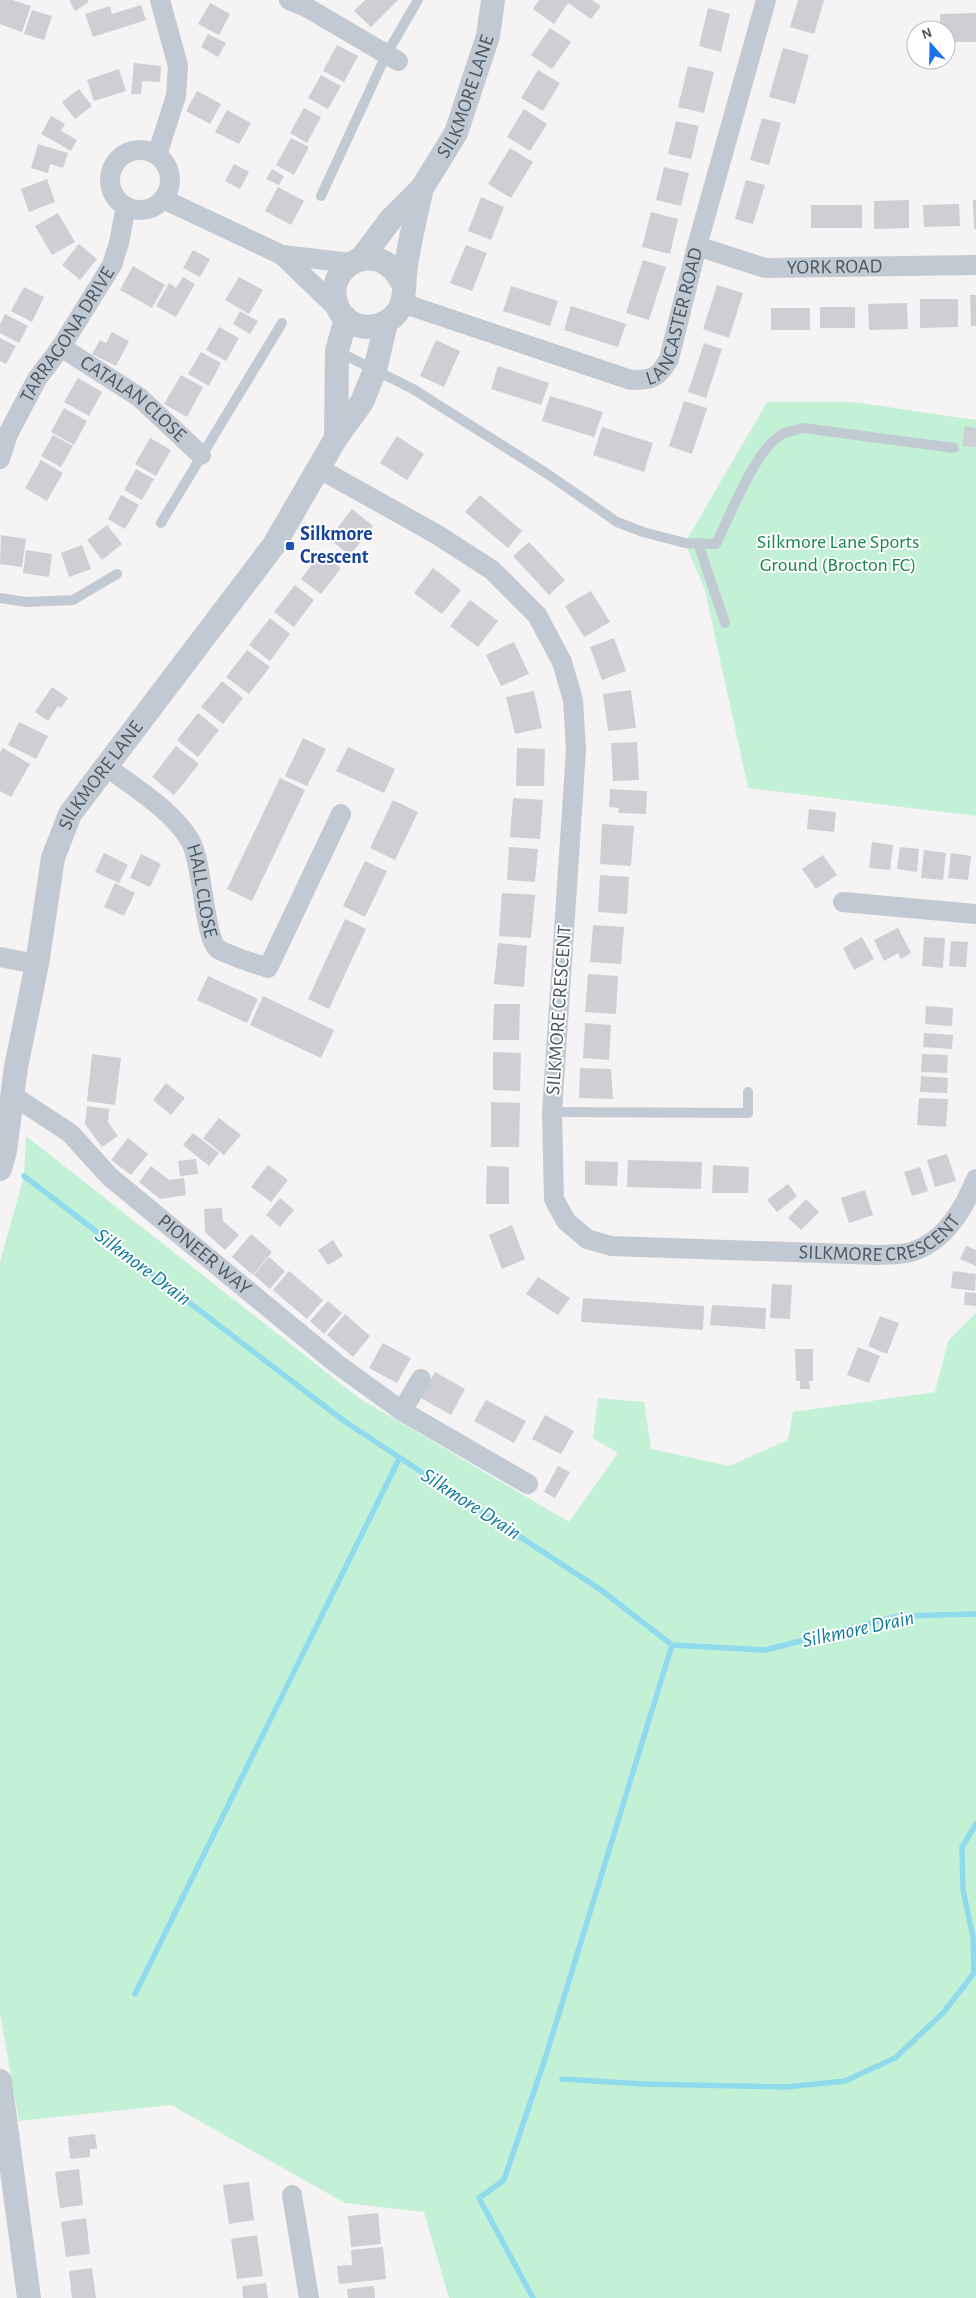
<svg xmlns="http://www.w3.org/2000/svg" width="976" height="2298" font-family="'Alegreya Sans',sans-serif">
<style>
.green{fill:#c3f1d5}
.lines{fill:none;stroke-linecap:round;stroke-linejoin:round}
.stream{stroke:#90daee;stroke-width:5.5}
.building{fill:#cdcfd5}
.service{stroke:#c1cad2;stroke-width:10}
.minor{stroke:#c1cad2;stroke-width:20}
.tertiary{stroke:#c1cad2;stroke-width:24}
.transit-dot{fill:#1a4fb4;stroke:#fff;stroke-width:2}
.labels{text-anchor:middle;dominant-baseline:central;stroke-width:4;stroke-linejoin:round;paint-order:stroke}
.street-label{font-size:20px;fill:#4a5661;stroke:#fff}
.transit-label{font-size:20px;font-weight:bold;fill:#164399;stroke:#fff;text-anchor:start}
.park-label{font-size:20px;fill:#17864f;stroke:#fff}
.water-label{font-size:21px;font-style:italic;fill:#0c7c9b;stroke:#fff}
</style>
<rect width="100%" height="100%" fill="#f5f3f3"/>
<g class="green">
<path d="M767,402H853L976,420V816L748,788L705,590L685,543Z"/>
<path d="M26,1136L359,1398L569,1522L618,1453L593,1438L598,1398L644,1402L651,1449L729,1466L788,1440L793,1412L935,1392L948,1341L976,1313V2298H449L424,2212L345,2203L171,2105L19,2121L0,2014V1262L24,1176Z"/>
</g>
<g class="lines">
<g class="stream">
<path d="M24,1176L344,1421L601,1590L672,1645L765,1650L899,1616L976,1614"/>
<path d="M135,1994L399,1459"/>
<path d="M562,2079L643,2084L786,2087L845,2081L895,2058L943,2013L974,1973L973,1937L963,1890L962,1847L976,1824"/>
<path d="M533,2298L479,2198L504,2180L545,2059L672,1645"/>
</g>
</g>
<g class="building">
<path d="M0,0H12L31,6L22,32L0,24Z"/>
<path d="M69,0H87L89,2L75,11Z"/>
<path d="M365,0H398L371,27L354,11Z"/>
<path d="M539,0H592L601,6L591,19L568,3L554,24L533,9Z"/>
<path d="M798,0H824L814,34L790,27Z"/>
<path d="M210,3L230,14L219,35L198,24Z"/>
<path d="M141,5L146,20L93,37L85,14L110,6L112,14Z"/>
<path d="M708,8L730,14L721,52L699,46Z"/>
<path d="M32,10L52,16L44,40L24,34Z"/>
<path d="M976,13V42H946V30H940V14Z"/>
<path d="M550,28L571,42L552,69L531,55Z"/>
<path d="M208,34L226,43L218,57L201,47Z"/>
<path d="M337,45L358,56L344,82L323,71Z"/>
<path d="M783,48L809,55L795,104L769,97Z"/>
<path d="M134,63L161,66L160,82L142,81L141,94H131Z"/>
<path d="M688,66L714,72L704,113L678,107Z"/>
<path d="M119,69L126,91L94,101L87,80Z"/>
<path d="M538,70L560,83L543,111L521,98Z"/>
<path d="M321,75L341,86L328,109L308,98Z"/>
<path d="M79,89L92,106L75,119L62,102Z"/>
<path d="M197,91L221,104L210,124L186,111Z"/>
<path d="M304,108L321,117L307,143L290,133Z"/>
<path d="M524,109L547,124L530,151L507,137Z"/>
<path d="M227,110L251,123L239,144L215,132Z"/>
<path d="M51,116L65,124L61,131L77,140L71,151L41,134Z"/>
<path d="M762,118L781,123L769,165L750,160Z"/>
<path d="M676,121L699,126L691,159L668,154Z"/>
<path d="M291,138L309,147L294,175L276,165Z"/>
<path d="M38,144L68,153L63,168L50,164L48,173L31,168Z"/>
<path d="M510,148L533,162L511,198L488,184Z"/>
<path d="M234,164L249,172L240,189L225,181Z"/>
<path d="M664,167L689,173L681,206L656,200Z"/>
<path d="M272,169L284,176L279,185L266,179Z"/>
<path d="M47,179L55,202L29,212L21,189Z"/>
<path d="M746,180L765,185L753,224L735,219Z"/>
<path d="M278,187L304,201L291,225L265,211Z"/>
<path d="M481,197L504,207L491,240L468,231Z"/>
<path d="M909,200V228L874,229V201Z"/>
<path d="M973,200H976V229H974Z"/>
<path d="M959,204L960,226L924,227L923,205Z"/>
<rect x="811" y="205" width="51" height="23"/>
<path d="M651,212L678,219L670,254L642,247Z"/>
<path d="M58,213L75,242L52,255L35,226Z"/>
<path d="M79,244L97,259L80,280L62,265Z"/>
<path d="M466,245L487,253L472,291L450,283Z"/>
<path d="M193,250L210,259L200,277L183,268Z"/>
<path d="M643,260L666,267L649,320L626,313Z"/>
<path d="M133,266L165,285L152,308L120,290Z"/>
<path d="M183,277L195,284L176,317L156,306L169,283L176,288Z"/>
<path d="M239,277L263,290L249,314L225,300Z"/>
<path d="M717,285L743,293L729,338L703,329Z"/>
<path d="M511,286L558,301L550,326L503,311Z"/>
<path d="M24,287L44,297L32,322L11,311Z"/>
<path d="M970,295H976V326H971Z"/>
<path d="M920,299H958V327L920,328Z"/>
<path d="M907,303L908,329L869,330L868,304Z"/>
<path d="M571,306L626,324L618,347L564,330Z"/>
<rect x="820" y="307" width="35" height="21"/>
<rect x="771" y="308" width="39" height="22"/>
<path d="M240,311L258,321L250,334L233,324Z"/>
<path d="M5,314L28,326L19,343L0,333V324Z"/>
<path d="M219,327L239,338L226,361L206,350Z"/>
<path d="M112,332L129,341L116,366L92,354L100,340L106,343Z"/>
<path d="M0,338L16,346L6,364L0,361Z"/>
<path d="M436,340L460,351L444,387L420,376Z"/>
<path d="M704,343L722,349L706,398L688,392Z"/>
<path d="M201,352L221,363L209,386L188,374Z"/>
<path d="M498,366L549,383L541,405L491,389Z"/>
<path d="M181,375L203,387L187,417L164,404Z"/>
<path d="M78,378L102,392L89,416L64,402Z"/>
<path d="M550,396L603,412L594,437L542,421Z"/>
<path d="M684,401L707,408L692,454L669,446Z"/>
<path d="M64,408L87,421L74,445L51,432Z"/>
<path d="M965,426L976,428V447L962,446Z"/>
<path d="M602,427L653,443L644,472L593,455Z"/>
<path d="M53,435L73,446L61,467L41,456Z"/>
<path d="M397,436L424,454L407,480L380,463Z"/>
<path d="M150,438L171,450L156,476L135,464Z"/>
<path d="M41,460L63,473L47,501L25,488Z"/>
<path d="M136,469L154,479L142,500L124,490Z"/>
<path d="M121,495L139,505L125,529L108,519Z"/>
<path d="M480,495L522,531L508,548L465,512Z"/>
<path d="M352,509L373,526L350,555L329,539Z"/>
<path d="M107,525L122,544L102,560L87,540Z"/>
<path d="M1,535L26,539L22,567L0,564Z"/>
<path d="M529,542L565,580L549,595L513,556Z"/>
<path d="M82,545L91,569L69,577L61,553Z"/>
<path d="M26,550L52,554L49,577L23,573Z"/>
<path d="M321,552L341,568L321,594L301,579Z"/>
<path d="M433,568L461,590L442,614L414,593Z"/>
<path d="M295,585L314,600L294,627L274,612Z"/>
<path d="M591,591L610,622L584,637L565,606Z"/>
<path d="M470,600L498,621L478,647L450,626Z"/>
<path d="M270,618L290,634L270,661L249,645Z"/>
<path d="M614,638L626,671L602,680L590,647Z"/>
<path d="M514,642L529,674L501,686L486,655Z"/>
<path d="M247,650L270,667L249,694L226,677Z"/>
<path d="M222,681L243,698L223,724L201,707Z"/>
<path d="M52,687L68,698L61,708L58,706L48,721L35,712Z"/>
<path d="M631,690L636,728L608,731L603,694Z"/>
<path d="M534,691L542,728L515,734L506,697Z"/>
<path d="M198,713L219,730L198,757L177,740Z"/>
<path d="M19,722L48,736L36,759L8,745Z"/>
<path d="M303,738L326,749L307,786L285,776Z"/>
<path d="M637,742L639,780L613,781L611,743Z"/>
<path d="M176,746L199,764L174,795L152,777Z"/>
<path d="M348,747L395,769L384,793L336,771Z"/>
<path d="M3,748L30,764L11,797L0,791V752Z"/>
<path d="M517,748L545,749L544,786H516Z"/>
<path d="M280,778L305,790L252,901L227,889Z"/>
<path d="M610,789L647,791L646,814L618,813L619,808L609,807Z"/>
<path d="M513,798L543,800L540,839L510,837Z"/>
<path d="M393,800L418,812L395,860L370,848Z"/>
<path d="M809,809L836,812L834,832L807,829Z"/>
<path d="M602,824L634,826L631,866L600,864Z"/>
<path d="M872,842L893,845L890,870L869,868Z"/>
<path d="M509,847L538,849L535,882L507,880Z"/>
<path d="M900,847L919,849L917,872L897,869Z"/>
<path d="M924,850L946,853L943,880L921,878Z"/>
<path d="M104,853L128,865L119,883L95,872Z"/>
<path d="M951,853L971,856L968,880L948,878Z"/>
<path d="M141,854L161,864L150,887L130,878Z"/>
<path d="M823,855L837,875L816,889L802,869Z"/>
<path d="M365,861L387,871L365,917L343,906Z"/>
<path d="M600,875L629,877L627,914L598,912Z"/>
<path d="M115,883L135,893L124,916L104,907Z"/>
<path d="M502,893L535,895L531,938L499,936Z"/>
<path d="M345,919L366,929L329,1009L308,999Z"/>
<path d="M593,925L624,927L621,964L590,962Z"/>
<path d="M898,928L911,953L901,959L898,953L884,961L874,940Z"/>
<path d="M862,937L874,959L854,970L843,948Z"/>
<path d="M924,937L945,938L943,968L922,966Z"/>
<path d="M951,941L968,942L966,967L949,966Z"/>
<path d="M498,943L527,946L524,987L494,984Z"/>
<path d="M588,974L618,976L616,1014L585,1012Z"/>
<path d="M208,976L258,999L247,1023L197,1000Z"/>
<path d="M263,996L334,1030L321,1058L250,1025Z"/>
<path d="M494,1004H520L519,1040H493Z"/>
<path d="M926,1006L953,1008L952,1026L925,1024Z"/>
<path d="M585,1023L611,1025L609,1060L583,1058Z"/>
<path d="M924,1033L953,1035L952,1049L923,1047Z"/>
<path d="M493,1052L521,1053L520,1091L493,1090Z"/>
<path d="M92,1054L121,1058L115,1105L87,1101Z"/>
<path d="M922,1054L948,1055L947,1073L921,1072Z"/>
<path d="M580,1068L611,1069L613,1099L579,1098Z"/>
<path d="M921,1076L948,1078L947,1093L920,1092Z"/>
<path d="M166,1083L185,1098L171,1115L153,1100Z"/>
<path d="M919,1098L948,1099L946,1127L917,1125Z"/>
<path d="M491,1102L520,1103L519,1147H491Z"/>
<path d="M87,1106L109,1109L108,1122L118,1136L102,1147L85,1124Z"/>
<path d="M219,1118L241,1135L224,1155L203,1138Z"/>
<path d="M193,1133L219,1153L209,1166L183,1145Z"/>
<path d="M128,1138L148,1154L131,1175L111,1160Z"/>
<path d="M947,1154L956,1181L935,1187L927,1160Z"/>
<path d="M196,1159L198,1174L180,1176L178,1161Z"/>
<path d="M628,1160L702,1162L701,1189L627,1187Z"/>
<path d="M585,1161L618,1162L617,1186L585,1185Z"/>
<path d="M268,1165L288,1180L271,1202L251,1187Z"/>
<path d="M713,1165L749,1167L748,1193H712Z"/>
<path d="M151,1166L169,1180L184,1178L186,1195L160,1199L139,1182Z"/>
<path d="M487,1166L509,1167V1204H486Z"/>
<path d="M920,1167L928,1191L912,1196L904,1172Z"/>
<path d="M788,1184L797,1196L777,1212L767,1200Z"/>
<path d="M865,1190L873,1215L849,1223L841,1198Z"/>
<path d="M280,1198L294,1210L280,1227L266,1215Z"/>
<path d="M806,1199L819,1212L801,1230L788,1218Z"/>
<path d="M222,1208L223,1221L239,1235L225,1250L205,1232L204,1209Z"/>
<path d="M512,1225L525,1259L502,1269L489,1235Z"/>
<path d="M251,1234L272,1252L253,1275L232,1257Z"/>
<path d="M333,1240L343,1256L328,1265L318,1250Z"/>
<path d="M966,1246L976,1250V1266L960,1259Z"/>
<path d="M269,1257L285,1271L270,1289L254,1275Z"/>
<path d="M289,1271L323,1300L307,1319L273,1290Z"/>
<path d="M953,1271L976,1274L975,1291L951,1288Z"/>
<path d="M538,1277L570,1298L558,1315L526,1294Z"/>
<path d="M772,1284L792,1285L790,1319L770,1318Z"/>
<path d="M965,1292L976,1293V1306L964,1305Z"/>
<path d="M583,1298L704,1306L703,1330L581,1322Z"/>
<path d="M328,1301L342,1313L324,1334L310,1321Z"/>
<path d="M712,1305L766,1308L765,1329L710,1325Z"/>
<path d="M345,1314L370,1336L353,1357L327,1335Z"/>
<path d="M880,1316L899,1323L887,1354L868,1346Z"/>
<path d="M383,1343L411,1358L397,1383L369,1368Z"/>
<path d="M858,1347L880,1356L869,1383L847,1375Z"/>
<path d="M795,1349H813V1381H809L810,1389H800V1381H796Z"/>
<path d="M435,1372L465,1389L451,1415L421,1398Z"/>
<path d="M486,1400L526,1421L514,1443L474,1421Z"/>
<path d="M545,1415L574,1431L561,1454L532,1439Z"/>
<path d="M558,1466L570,1472L555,1498L544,1492Z"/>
<path d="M95,2134L97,2149H90V2157L70,2159L68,2137Z"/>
<path d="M79,2169L83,2205L60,2208L55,2172Z"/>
<path d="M249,2182L254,2220L229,2224L223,2185Z"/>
<path d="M378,2213L381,2244L351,2247L348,2216Z"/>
<path d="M86,2218L90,2254L66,2257L61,2222Z"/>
<path d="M257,2235L263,2276L237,2279L231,2239Z"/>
<path d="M383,2247L386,2279L339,2284L337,2266L352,2265L351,2250Z"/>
<path d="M92,2268L96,2298H72L69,2271Z"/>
<path d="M266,2283L268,2298H243L242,2286Z"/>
<path d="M374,2286L375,2298H348L347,2289Z"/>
</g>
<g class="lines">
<g class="service">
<path d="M321,196L387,53L418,0"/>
<path d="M337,351L413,389L546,473L617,522L643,532L685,543L716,544C730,516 755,450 781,435C787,431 797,430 803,428L954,448"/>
<path d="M161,523L282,323"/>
<path d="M698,543L725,623"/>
<path d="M0,598L26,602L73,600L117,574"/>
<path d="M552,1112L748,1113V1092"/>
</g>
<g class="minor">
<path d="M289,0L306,7L398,61"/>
<circle cx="140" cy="180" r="30"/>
<path d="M157,155L176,96L178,66L160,0"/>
<path d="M163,199L282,255L351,263"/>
<path id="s1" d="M697,246L765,268L976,265"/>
<path d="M282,255L339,310"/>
<path id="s2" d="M402,303L631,380C653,380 658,378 669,359L697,246L766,0"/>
<path id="s3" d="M61,347L139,397L201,455"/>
<path id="s4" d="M0,459L8,434L37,379L61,347L112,265L119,243L126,206"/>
<path id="s5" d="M318,468L436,534L492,570L537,615L562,662L573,700L576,750L552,1112L554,1199L566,1221L587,1239L611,1246L879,1255C890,1254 904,1255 914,1251C946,1240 964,1208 976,1179"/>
<path id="s6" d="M106,766C134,788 173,810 191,842C203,865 204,938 218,949C227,955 256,964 268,968L341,814"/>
<path d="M843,902L976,914"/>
<path d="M0,957L37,964"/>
<path id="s7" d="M12,1095L70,1133L110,1177L337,1364L402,1411L528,1484"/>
<path d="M402,1411L421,1379"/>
<path d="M292,2195L309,2298"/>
</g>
<g class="tertiary">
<path id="s8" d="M361,259L391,219L422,188L456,133L488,36L493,0"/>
<path d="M403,284C379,232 317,269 339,310C344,320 356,327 367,327C382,327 397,318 402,303C405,294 404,276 406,266C410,239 416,214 422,188"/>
<path d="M336,438L337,351L346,318"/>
<path id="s9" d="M0,1169L5,1151L16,1067L37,964L53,858L70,814L274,545L336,438L362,402L375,370L386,323"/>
<path d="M0,2081L29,2298"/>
</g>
</g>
<rect class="transit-dot" x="285" y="541" width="10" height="10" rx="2.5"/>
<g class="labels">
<g class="street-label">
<text stroke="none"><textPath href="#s8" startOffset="196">SILKMORE LANE</textPath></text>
<text stroke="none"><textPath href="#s1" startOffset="141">YORK ROAD</textPath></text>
<text stroke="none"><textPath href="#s2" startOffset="330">LANCASTER ROAD</textPath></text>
<text stroke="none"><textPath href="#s4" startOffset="142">TARRAGONA DRIVE</textPath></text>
<text stroke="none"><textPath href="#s3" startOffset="89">CATALAN CLOSE</textPath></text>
<text stroke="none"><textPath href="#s9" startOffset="412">SILKMORE LANE</textPath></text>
<text stroke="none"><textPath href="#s6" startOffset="165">HALL CLOSE</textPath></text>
<text transform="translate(559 1010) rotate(-86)">SILKMORE CRESCENT</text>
<text stroke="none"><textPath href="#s5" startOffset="1209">SILKMORE CRESCENT</textPath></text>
<text stroke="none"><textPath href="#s7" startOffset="251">PIONEER WAY</textPath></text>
</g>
<g class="transit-label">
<text x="300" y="534">Silkmore<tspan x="300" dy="23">Crescent</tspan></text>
</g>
<g class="park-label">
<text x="838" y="542">Silkmore Lane Sports<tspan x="838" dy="23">Ground (Brocton FC)</tspan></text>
</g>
<g class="water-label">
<text transform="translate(143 1267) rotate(37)">Silkmore Drain</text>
<text transform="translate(471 1504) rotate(33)">Silkmore Drain</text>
<text transform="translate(858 1629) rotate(-12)">Silkmore Drain</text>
</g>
</g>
<g transform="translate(931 45) rotate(340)"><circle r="24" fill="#ffffff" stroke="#b7bbc0"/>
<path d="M0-4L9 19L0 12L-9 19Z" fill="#1a73e8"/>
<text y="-8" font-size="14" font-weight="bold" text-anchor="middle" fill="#4a5661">N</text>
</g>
</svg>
